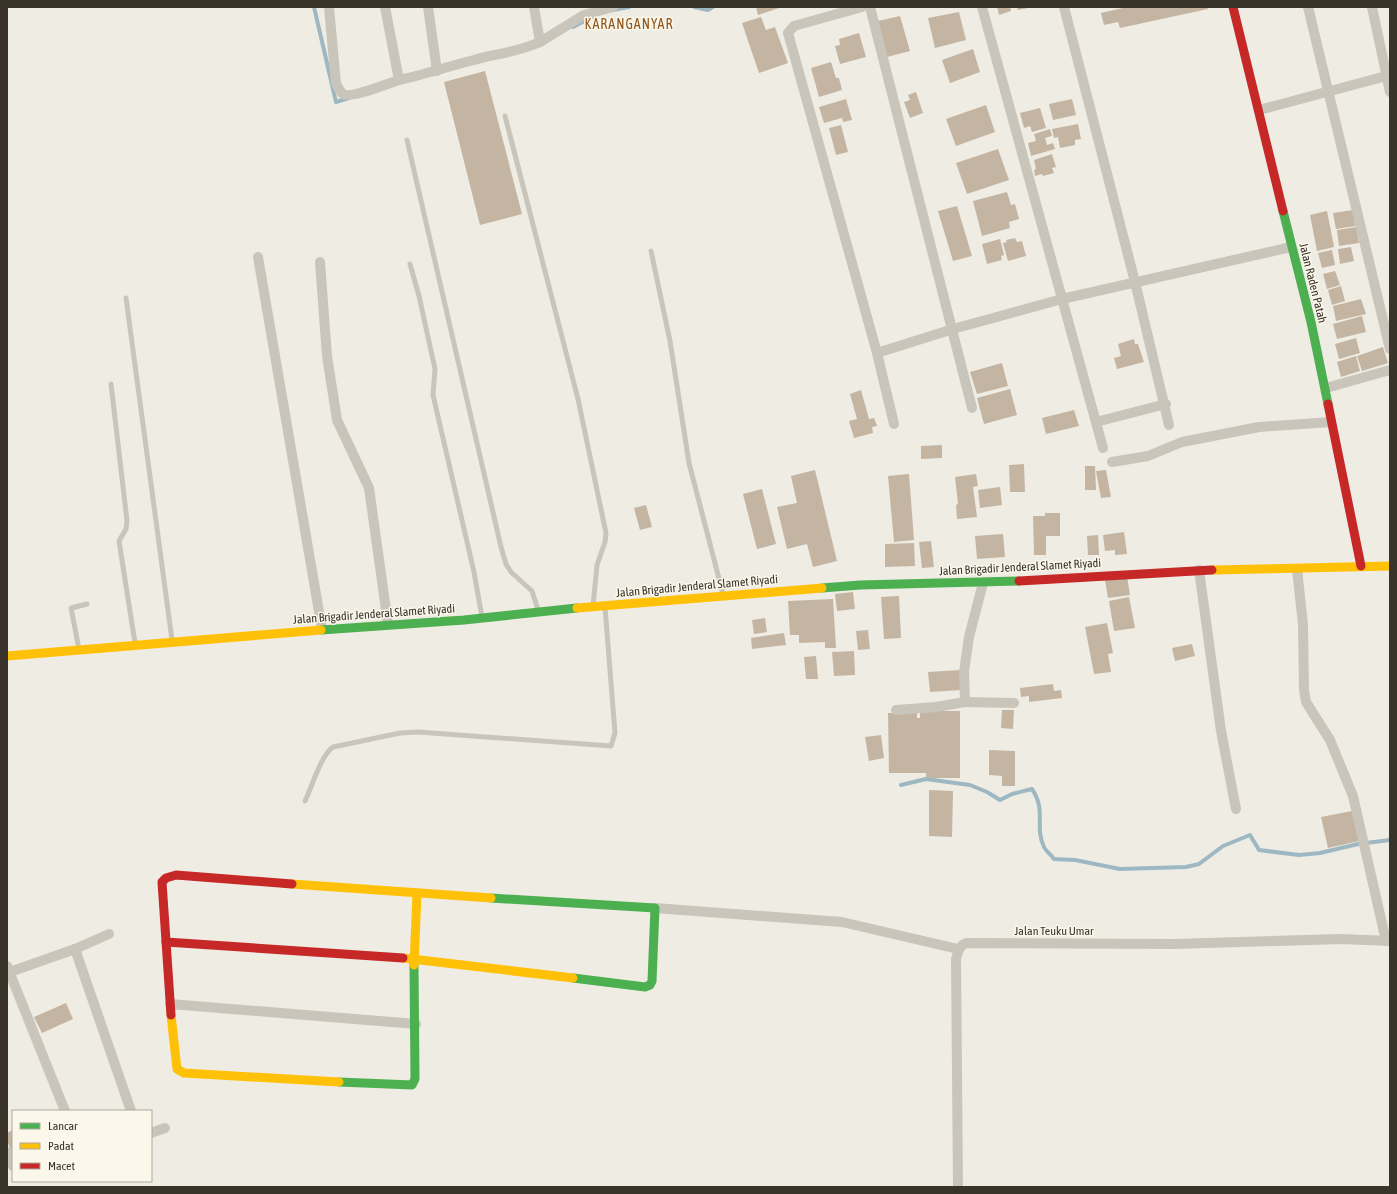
<svg xmlns="http://www.w3.org/2000/svg" width="1397" height="1194" font-family="'Asap Condensed',sans-serif">
<style>
.lines{fill:none;stroke-linecap:round;stroke-linejoin:round}
.stream{stroke:#9db8c2;stroke-width:4}
.building{fill:#c4b5a3}
.lane{stroke:#c9c5bb;stroke-width:5}
.street{stroke:#c9c5bb;stroke-width:10}
.fast{stroke:#4caf50;stroke-width:9}
.slow{stroke:#ffc107;stroke-width:9}
.jam{stroke:#c62828;stroke-width:9}
.labels{text-anchor:middle;dominant-baseline:central;stroke-width:3;stroke-linejoin:round;paint-order:stroke}
.street-label{font-size:12px;fill:#3a3329;stroke:#fbf8eb}
.quarter-label{font-size:14px;letter-spacing:1px;fill:#90551b;stroke:#fbf8eb}
</style>
<rect width="100%" height="100%" fill="#efece3"/>
<g class="lines">
<g class="stream">
<path d="M314,7L336,102L349,98"/>
<path d="M694,7L708,10L713,7"/>
<path d="M613,10L629,7"/>
<path d="M573,27L594,16"/>
<path d="M901,785L926,779L970,785L987,792L1000,800L1012,794L1032,789C1047,811 1034,826 1044,847C1046,851 1051,855 1054,859L1075,860L1120,869L1186,867L1199,864L1223,846L1250,835L1259,850L1299,855L1320,853L1358,844L1390,840"/>
</g>
</g>
<g class="building">
<path d="M756,7H782L758,15Z"/>
<path d="M997,7H1010L1011,11L999,15Z"/>
<path d="M1017,7H1028V8L1018,10Z"/>
<path d="M1127,7H1207L1208,9L1120,28L1118,22L1104,25L1101,13Z"/>
<path d="M959,12L966,40L935,48L928,18Z"/>
<path d="M900,16L910,51L887,57L878,21Z"/>
<path d="M761,17L766,30L775,27L788,63L759,73L742,23Z"/>
<path d="M859,33L866,57L840,64L835,46L840,45L839,39Z"/>
<path d="M973,49L980,72L950,83L942,60Z"/>
<path d="M831,62L836,78H839L842,90L819,97L811,68Z"/>
<path d="M485,71L522,214L480,225L444,82Z"/>
<path d="M916,92L923,113L910,118L904,102L910,100L908,95Z"/>
<path d="M846,99L852,120L843,122L842,118L824,123L819,107Z"/>
<path d="M1072,99L1076,115L1053,120L1049,104Z"/>
<path d="M986,105L995,132L956,146L946,119Z"/>
<path d="M1040,108L1046,128L1032,132L1030,126L1024,128L1020,113Z"/>
<path d="M1078,124L1081,139L1075,140V145L1060,148L1058,137L1054,138L1052,129Z"/>
<path d="M841,125L848,152L836,155L829,128Z"/>
<path d="M1050,129L1052,136L1045,138L1047,145L1053,143L1055,149L1031,156L1028,143L1036,141L1034,134Z"/>
<path d="M998,149L1009,180L967,194L956,163Z"/>
<path d="M1052,154L1056,167L1052,168L1054,173L1043,176L1042,174L1035,176L1034,170L1036,169L1034,160Z"/>
<path d="M1007,192L1011,205L1015,204L1019,219L1009,222L1010,228L982,236L973,201Z"/>
<path d="M957,206L972,256L953,261L938,211Z"/>
<path d="M1353,210L1355,226L1336,229L1333,213Z"/>
<path d="M1327,211L1334,247L1317,251L1310,215Z"/>
<path d="M1356,227L1359,243L1339,246L1337,230Z"/>
<path d="M1015,238L1017,242L1022,241L1026,256L1008,261L1003,243L1007,242L1006,240Z"/>
<path d="M1000,239L1004,255L1001,256L1002,260L987,264L982,244Z"/>
<path d="M1351,247L1354,261L1340,264L1338,249Z"/>
<path d="M1332,250L1335,265L1322,268L1318,253Z"/>
<path d="M1335,271L1340,285L1327,289L1323,274Z"/>
<path d="M1341,286L1345,301L1332,305L1328,290Z"/>
<path d="M1361,299L1366,314L1336,321L1333,306Z"/>
<path d="M1362,316L1366,332L1337,339L1333,324Z"/>
<path d="M1356,338L1360,353L1339,359L1335,344Z"/>
<path d="M1134,339L1135,344H1138L1144,362L1117,369L1114,358L1121,356L1118,344Z"/>
<path d="M1383,347L1388,363L1362,371L1357,356Z"/>
<path d="M1356,356L1360,371L1341,377L1337,362Z"/>
<path d="M1002,363L1008,386L977,394L970,372Z"/>
<path d="M1010,389L1017,415L984,424L977,398Z"/>
<path d="M861,390L869,419L874,418L877,426L872,427L873,433L854,438L849,421L857,419L850,394Z"/>
<path d="M1074,410L1079,426L1046,434L1042,418Z"/>
<path d="M942,445V458L921,459V446Z"/>
<path d="M1024,464L1025,492H1010L1009,465Z"/>
<path d="M1085,466H1095L1096,490H1085Z"/>
<path d="M815,470L837,561L813,567L807,544L787,549L777,507L797,503L791,476Z"/>
<path d="M1106,470L1111,497L1101,498L1096,471Z"/>
<path d="M909,474L914,540L894,542L888,476Z"/>
<path d="M976,474L978,486L973,487L977,517L957,519L956,505L958,504L955,477Z"/>
<path d="M1000,487L1002,505L980,508L978,490Z"/>
<path d="M762,489L776,544L757,549L743,494Z"/>
<path d="M646,505L652,527L640,530L634,508Z"/>
<path d="M1045,513H1060V536H1046V555H1034L1033,516H1045Z"/>
<path d="M1124,532L1127,554L1115,555V550L1105,551L1103,535Z"/>
<path d="M1003,534L1005,557L977,559L975,536Z"/>
<path d="M1098,535L1099,555H1088L1087,536Z"/>
<path d="M931,541L934,567L922,568L919,542Z"/>
<path d="M914,543L915,566L885,567V544Z"/>
<path d="M1127,576L1130,595L1108,598L1105,580Z"/>
<path d="M853,592L855,609L837,611L835,594Z"/>
<path d="M899,596L901,638L884,639L881,597Z"/>
<path d="M1129,597L1135,628L1114,631L1109,601Z"/>
<path d="M833,599L836,648H825V642L799,643V635H790L788,601Z"/>
<path d="M765,618L767,632L754,634L752,620Z"/>
<path d="M1107,623L1113,653L1108,654L1111,672L1094,674L1085,627Z"/>
<path d="M868,630L870,649L858,650L856,631Z"/>
<path d="M784,633L786,645L752,649L751,638Z"/>
<path d="M1192,644L1195,656L1175,661L1172,648Z"/>
<path d="M854,651L855,675L834,676L832,652Z"/>
<path d="M816,656L818,679H806L804,657Z"/>
<path d="M961,670L962,690L930,692L928,672Z"/>
<path d="M1053,684L1054,691L1061,690L1062,698L1029,702V696L1021,697L1020,688Z"/>
<path d="M1002,710H1014L1013,729L1001,728Z"/>
<path d="M920,711H960V778H926V773H889L888,713H917V718H920Z"/>
<path d="M881,735L884,758L869,761L865,737Z"/>
<path d="M989,750L1015,751V786H1002V776L989,775Z"/>
<path d="M929,790L953,791L952,837L929,836Z"/>
<path d="M1352,811L1359,841L1328,848L1321,817Z"/>
<path d="M66,1003L73,1019L42,1033L34,1017Z"/>
<path d="M13,1130V1155L7,1141V1133Z"/>
</g>
<g class="lines">
<g class="lane">
<path d="M505,116L578,399L606,533L605,542L597,565L593,606"/>
<path d="M407,140L501,547L506,564L511,572L532,591L538,610"/>
<path d="M651,251L670,341L689,463L723,594"/>
<path d="M410,264L419,296L435,369L433,395L474,572L482,617"/>
<path d="M126,298L172,640"/>
<path d="M111,384L127,521L126,529L119,541L135,643"/>
<path d="M79,649L71,608L87,604"/>
<path d="M305,801C312,787 321,755 333,747L400,733L418,732L611,746L615,733L605,607"/>
</g>
<g class="street">
<path d="M329,7L336,84C338,87 340,92 343,94C351,99 389,83 399,80"/>
<path d="M385,7L399,80C424,75 449,66 474,60C498,53 515,53 540,42"/>
<path d="M428,7L437,71"/>
<path d="M534,7L540,42L584,15L613,7"/>
<path d="M862,7L794,26L788,33L877,353L894,424"/>
<path d="M870,7L972,408"/>
<path d="M982,7L1103,448"/>
<path d="M1064,7L1135,282L1169,425"/>
<path d="M1308,7L1390,349"/>
<path d="M1372,7L1390,92"/>
<path d="M1259,110L1390,75"/>
<path d="M258,257L322,629"/>
<path d="M320,262L327,356L337,420L369,488L388,624"/>
<path d="M877,353L953,329L1062,299L1291,247"/>
<path d="M1326,388L1390,370"/>
<path d="M1096,422L1166,404"/>
<path d="M1112,462L1148,456L1182,442L1259,427L1331,422"/>
<path d="M1297,569L1303,625L1304,690L1306,702L1330,740L1353,796L1386,941"/>
<path d="M1199,570L1221,731L1236,809"/>
<path d="M965,702L964,672L969,637L983,583"/>
<path d="M896,710L936,707L965,702L1014,703"/>
<path d="M655,908L842,922L958,949"/>
<path d="M75,949L131,1111"/>
<path d="M7,966L65,1111"/>
<path d="M7,973L75,949L109,934"/>
<path d="M170,1004L416,1024"/>
<path d="M151,1133L165,1128"/>
<path d="M7,1152L13,1166"/>
<path d="M958,1187L956,959C958,952 959,946 966,943L1174,944L1341,939L1390,941"/>
</g>
<g class="fast">
<path d="M1283,211L1311,322L1328,404"/>
<path d="M822,588L860,585L1019,581"/>
<path d="M321,630L464,620L577,608"/>
<path d="M491,898L655,908L652,981L650,985L645,987L573,978"/>
<path d="M339,1082L412,1085L415,1079L414,965"/>
</g>
<g class="slow">
<path d="M1212,570L1390,566"/>
<path d="M577,608L822,588"/>
<path d="M7,656L321,630"/>
<path d="M292,884L491,898"/>
<path d="M403,958L573,978"/>
<path d="M414,965L417,893"/>
<path d="M171,1015L177,1069L184,1073L339,1082"/>
</g>
<g class="jam">
<path d="M1233,7L1283,211"/>
<path d="M1328,404L1361,566"/>
<path d="M1019,581L1212,570"/>
<path d="M166,942L403,958"/>
<path d="M171,1015L162,882L166,878L176,875L292,884"/>
</g>
</g>
<g class="labels">
<g class="street-label">
<text transform="translate(1313 283) rotate(76)">Jalan Raden Patah</text>
<text transform="translate(1020 567) rotate(-3)">Jalan Brigadir Jenderal Slamet Riyadi</text>
<text transform="translate(697 586) rotate(-5)">Jalan Brigadir Jenderal Slamet Riyadi</text>
<text transform="translate(374 614) rotate(-4)">Jalan Brigadir Jenderal Slamet Riyadi</text>
<text x="1054" y="931">Jalan Teuku Umar</text>
</g>
<g class="quarter-label">
<text x="629" y="24">KARANGANYAR</text>
</g>
</g>
<rect width="1397" height="1194" fill="none" stroke="#3a3329" stroke-width="16"/>
<rect x="12" y="1110" width="140" height="72" fill="#fbf8eb" stroke="#aea99d"/>
<rect x="20" y="1123" width="20" height="6" fill="#4caf50" stroke="#aea99d"/>
<text x="48" y="1130" font-size="12" fill="#3a3329">Lancar</text>
<rect x="20" y="1143" width="20" height="6" fill="#ffc107" stroke="#aea99d"/>
<text x="48" y="1150" font-size="12" fill="#3a3329">Padat</text>
<rect x="20" y="1163" width="20" height="6" fill="#c62828" stroke="#aea99d"/>
<text x="48" y="1170" font-size="12" fill="#3a3329">Macet</text>
</svg>
